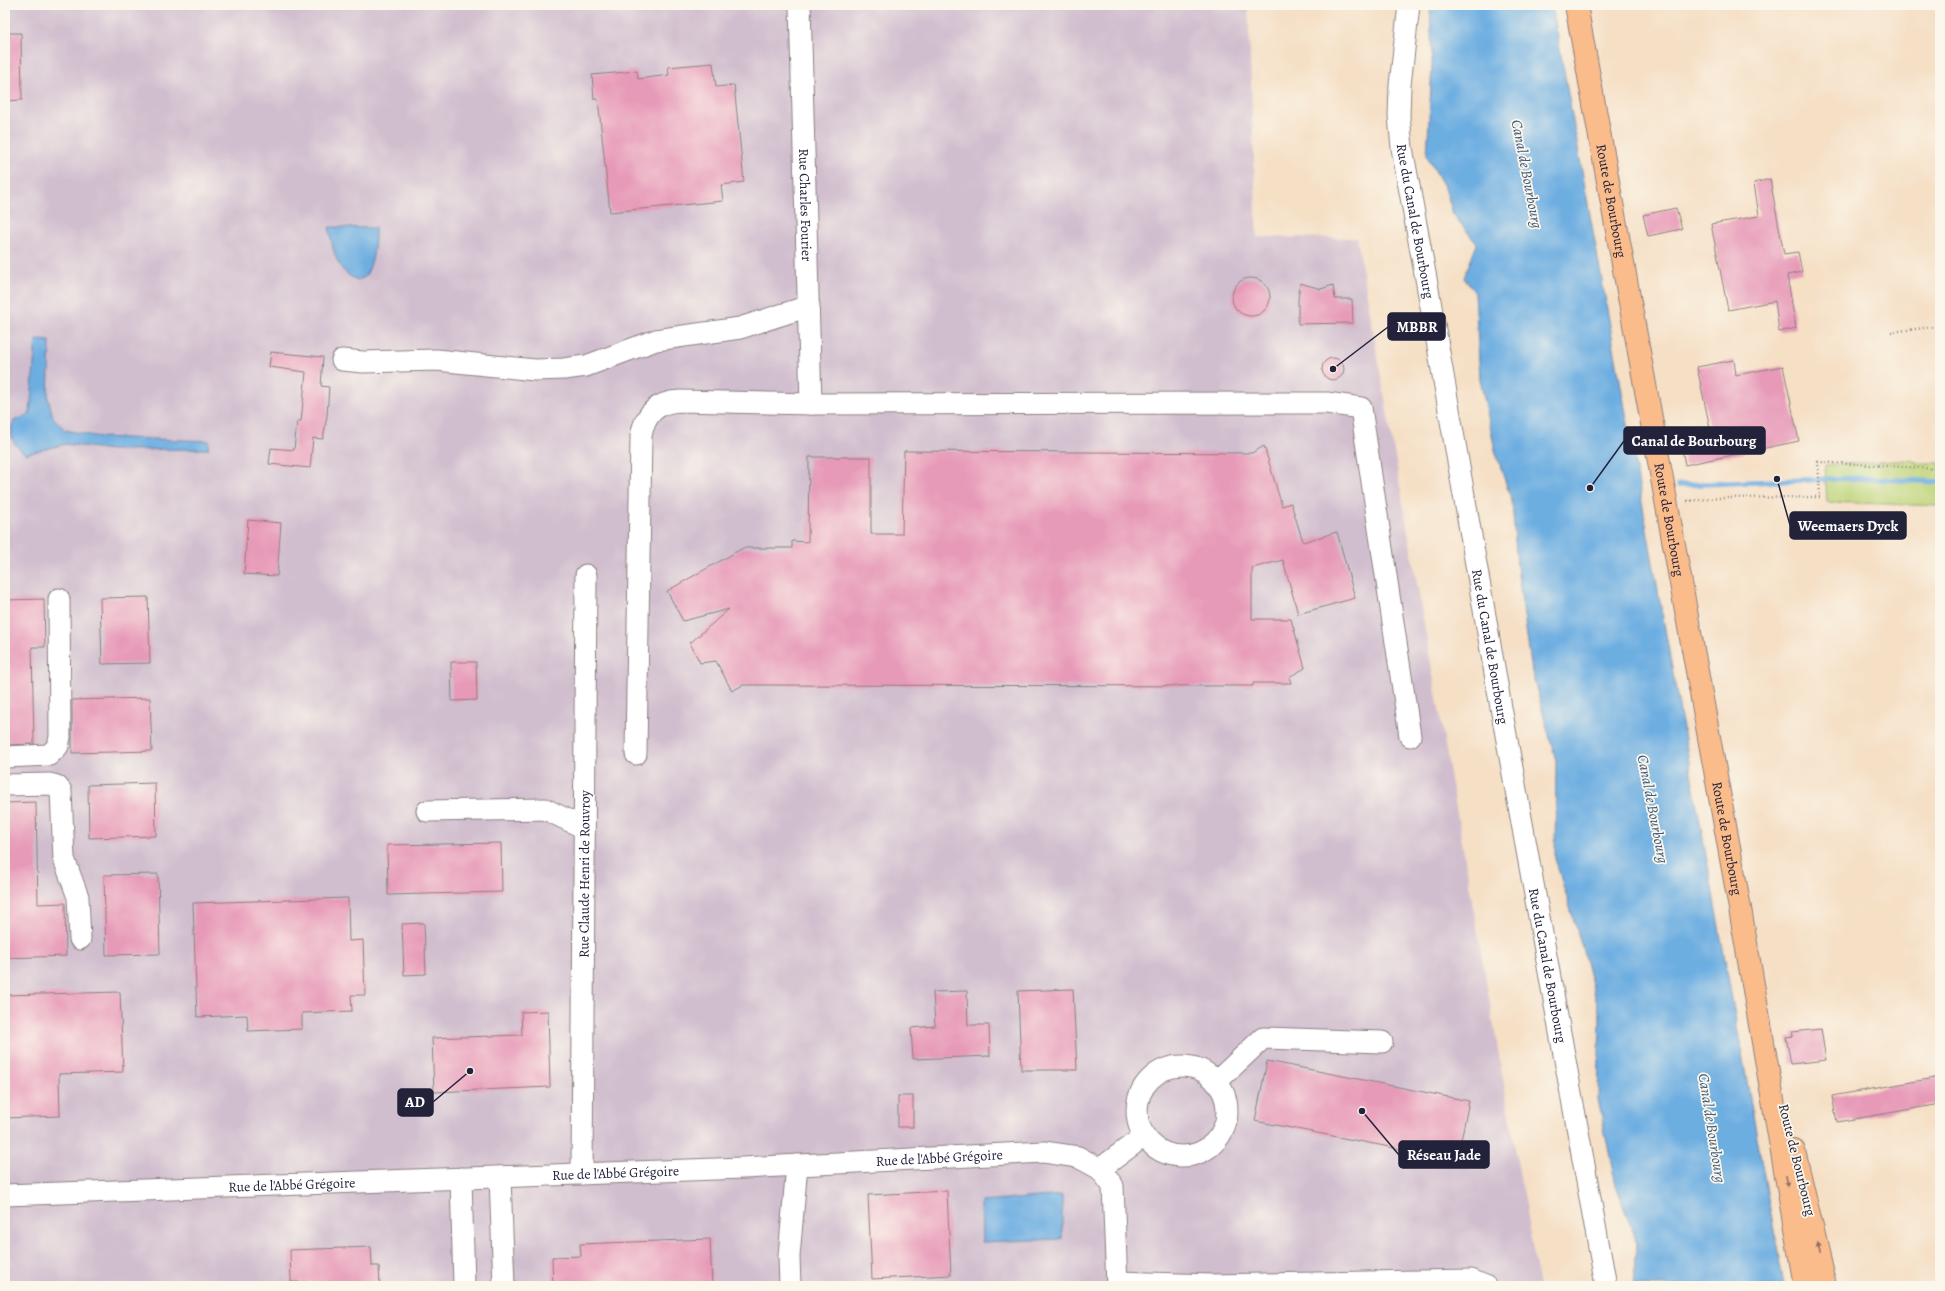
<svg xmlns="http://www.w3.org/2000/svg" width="1945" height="1291" font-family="Alegreya,serif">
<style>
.industrial{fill:#d0bdce}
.green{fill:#bed478;stroke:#707b5a}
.water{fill:#6daee1;stroke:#48688e}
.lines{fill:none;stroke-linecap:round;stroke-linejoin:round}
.stream{stroke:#6daee1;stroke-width:5.5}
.building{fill:#e79ab8}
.minor-casing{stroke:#8c8080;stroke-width:23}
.major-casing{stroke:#8c8080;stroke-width:24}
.path{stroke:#8c8080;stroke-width:2.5;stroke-dasharray:1 3;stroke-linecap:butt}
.minor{stroke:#fff;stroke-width:21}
.major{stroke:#fabc8b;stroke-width:22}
.oneway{fill:#8e6f63}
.labels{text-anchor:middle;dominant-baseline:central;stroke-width:3.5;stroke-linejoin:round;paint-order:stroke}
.street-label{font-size:14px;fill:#22223b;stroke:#fbf7ec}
.water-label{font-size:15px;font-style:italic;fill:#405a7d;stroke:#fbf7ec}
.leader{fill:none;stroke:#22223b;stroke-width:1.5}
.callout-dot{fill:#22223b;stroke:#fbf7ec;stroke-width:1.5}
.callout{fill:#22223b;stroke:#22223b;stroke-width:1.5}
.callout-label{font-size:15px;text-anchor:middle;font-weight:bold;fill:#fff}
</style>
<rect width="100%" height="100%" fill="#fbf7ec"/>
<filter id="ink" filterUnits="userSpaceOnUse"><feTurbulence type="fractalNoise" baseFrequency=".025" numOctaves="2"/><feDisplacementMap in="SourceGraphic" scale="8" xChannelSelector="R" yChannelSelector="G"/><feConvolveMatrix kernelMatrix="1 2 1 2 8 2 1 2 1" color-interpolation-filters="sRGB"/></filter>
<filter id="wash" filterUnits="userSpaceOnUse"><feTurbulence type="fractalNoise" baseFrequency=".012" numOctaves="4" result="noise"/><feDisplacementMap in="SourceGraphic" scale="16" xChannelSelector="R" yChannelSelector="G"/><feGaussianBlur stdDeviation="0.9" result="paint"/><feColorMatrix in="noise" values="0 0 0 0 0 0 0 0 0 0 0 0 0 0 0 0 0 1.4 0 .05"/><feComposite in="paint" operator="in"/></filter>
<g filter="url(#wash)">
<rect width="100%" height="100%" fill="#f5dfc5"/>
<path class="industrial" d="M5,5H1248L1257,237L1357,238L1539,1286H5Z"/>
<path class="green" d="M1911,460L1919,463H1940V506L1827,502L1825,465Z"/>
<g class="water">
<path d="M1430,5H1552L1784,1286H1634L1637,1244L1616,1186L1598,1099L1600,1015L1580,940L1555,859L1556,761L1532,672L1517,566L1512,502L1495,450L1480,379L1475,293L1464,278L1477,244L1453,214L1446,190L1427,156L1432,65Z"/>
<path d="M329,227L375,228C375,246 374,261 365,277L358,280C335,272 333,248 329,227Z"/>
<path d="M36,340L50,341L48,398L53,417L65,430L99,437L209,441L208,449L112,450L66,444L26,454C14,446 7,436 14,421L30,414Z"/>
<path d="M1062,1195V1239L982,1242L981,1202Z"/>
</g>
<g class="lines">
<path class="stream" d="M1679,485L1855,478L1940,482"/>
</g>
<g id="blocks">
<g class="building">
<path d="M5,33H21L22,100L5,101Z"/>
<path d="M713,63L716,87L734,85L744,182L721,185L723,201L610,212L598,99H594L592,75L637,71L638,79L669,75L668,67Z"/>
<path d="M1770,179L1784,254L1798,252L1802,272L1787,275L1796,328L1779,332L1775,301L1728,310L1711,224L1759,216L1754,183Z"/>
<path d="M1676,208L1682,229L1648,236L1643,215Z"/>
<circle cx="1251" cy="297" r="19"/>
<path d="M1300,283L1321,289L1333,285L1335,299H1352L1353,323L1298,324V300Z"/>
<path d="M271,352L323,357L321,386L329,387L327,416L323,439L313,438L310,468L269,464L271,448L294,450L297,421H301L306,372L269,367Z"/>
<circle cx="1333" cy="369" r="11"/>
<path d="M1734,360L1736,375L1783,366L1799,441L1685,465L1679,433L1710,428L1697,367Z"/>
<path d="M1264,446L1282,506L1291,503L1303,542L1337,532L1355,598L1298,614L1283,560L1252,568V619H1291L1305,668L1289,677L1291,683H1253V686L743,685L732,691L716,661L700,663L690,643L729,609L683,621L667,591L743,548H792V541L808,542L809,457H871V534H902L904,451L1252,453Z"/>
<path d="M248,520L281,523L277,576L244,574Z"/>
<path d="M148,597L150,663L102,664L100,598Z"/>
<path d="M44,599L45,647H32L34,744L5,745V600Z"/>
<path d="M451,662H476L477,700L452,701Z"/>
<path d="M150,698L152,751L72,753V700Z"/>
<path d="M155,783L156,836L89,838L88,785Z"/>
<path d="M36,802L38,904L65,903L66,956L5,958V803Z"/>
<path d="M501,843L502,892L388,895L387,845Z"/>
<path d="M158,874L160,954L106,955L104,875Z"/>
<path d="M348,898L349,941L363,940L365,995H351L352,1011L302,1013V1029L248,1031L247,1015L197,1017L193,903Z"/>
<path d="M424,923L426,974L404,975L402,924Z"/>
<path d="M1073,989L1077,1070H1021L1018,991Z"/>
<path d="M967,991L968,1025H989L990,1056L913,1059L911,1028L935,1026L933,992Z"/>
<path d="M120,992L123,1072L59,1074L60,1116L5,1118V995Z"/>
<path d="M548,1011L550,1087L434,1092L432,1038L522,1035L521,1012Z"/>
<path d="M1821,1029L1826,1060L1791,1064L1786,1037L1793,1036L1792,1032Z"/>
<path d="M1267,1061L1469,1101L1457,1160L1255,1121Z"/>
<path d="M1940,1077V1104L1837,1122L1832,1096Z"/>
<rect x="898" y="1096" width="15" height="31"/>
<path d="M947,1191L951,1275L872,1279L868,1195Z"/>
<path d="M710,1239L712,1286H553L552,1257L581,1256L580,1244Z"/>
<path d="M371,1247L372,1266H379L380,1286H313L312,1282H291L290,1250Z"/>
</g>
</g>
</g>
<g filter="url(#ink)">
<use href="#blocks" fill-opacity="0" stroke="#8c8080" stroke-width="1"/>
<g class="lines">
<g class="minor-casing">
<g id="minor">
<path id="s1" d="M800,5L811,404"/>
<path id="s2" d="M1409,5L1400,85L1399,116L1402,148L1429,295L1502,713L1606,1286"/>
<path d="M342,360L363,362L437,360L535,370L564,369L586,366L656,340L740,328L809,306"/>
<path d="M636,754L641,436C645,414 657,402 680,401L811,404L1327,403L1361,408L1410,736"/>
<path d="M5,757L49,755L58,746L60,737L59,599"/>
<path d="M5,785L50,784L57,786L61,791L64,859L78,897L80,939"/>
<path d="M427,811L545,809L584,828"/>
<circle cx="1182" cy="1111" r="45"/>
<path d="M1216,1082L1263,1038L1382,1042"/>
<path d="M1100,1169L1144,1136"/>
<path id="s3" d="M582,1174L586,575"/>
<path d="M500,1177L504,1286"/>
<path d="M461,1178L464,1286"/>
<path id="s4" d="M5,1195L743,1168L1044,1152L1078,1157L1100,1169L1113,1186L1117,1286"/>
<path d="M1117,1282L1211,1285L1471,1280L1485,1286"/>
<path d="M790,1286L789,1256L797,1165"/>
</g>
</g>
<g class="major-casing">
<g id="major">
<path id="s5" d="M1576,5L1738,897L1805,1286"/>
<path d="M1794,1151L1826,1286"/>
</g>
</g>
<g class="path">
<path d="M1891,332L1940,326"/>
<path d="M1687,501L1720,498L1820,497L1818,462L1940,469"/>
</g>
<use href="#minor" class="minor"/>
<use href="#major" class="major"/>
</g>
<defs><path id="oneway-solid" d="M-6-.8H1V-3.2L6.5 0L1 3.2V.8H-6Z"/></defs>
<g class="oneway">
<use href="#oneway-solid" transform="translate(1786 1181) rotate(79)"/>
<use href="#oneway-solid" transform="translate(1818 1248) rotate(-103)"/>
</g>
</g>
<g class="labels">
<g class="street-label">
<text stroke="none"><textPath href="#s5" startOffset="199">Route de Bourbourg</textPath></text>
<text stroke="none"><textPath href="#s1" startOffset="200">Rue Charles Fourier</textPath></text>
<text stroke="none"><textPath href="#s2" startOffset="218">Rue du Canal de Bourbourg</textPath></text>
<text stroke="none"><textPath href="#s5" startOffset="523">Route de Bourbourg</textPath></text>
<text stroke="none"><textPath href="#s2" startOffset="650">Rue du Canal de Bourbourg</textPath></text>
<text stroke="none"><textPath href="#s5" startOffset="847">Route de Bourbourg</textPath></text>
<text stroke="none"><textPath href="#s3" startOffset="300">Rue Claude Henri de Rouvroy</textPath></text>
<text stroke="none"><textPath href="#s2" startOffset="974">Rue du Canal de Bourbourg</textPath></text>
<text stroke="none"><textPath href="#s4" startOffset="935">Rue de l'Abbé Grégoire</textPath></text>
<text transform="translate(1797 1160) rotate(76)">Route de Bourbourg</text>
<text stroke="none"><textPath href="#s4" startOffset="611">Rue de l'Abbé Grégoire</textPath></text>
<text stroke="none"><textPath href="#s4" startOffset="287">Rue de l'Abbé Grégoire</textPath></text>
</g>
<g class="water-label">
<text transform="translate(1527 174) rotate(79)">Canal de Bourbourg</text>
<text transform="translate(1653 809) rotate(79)">Canal de Bourbourg</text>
<text transform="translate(1712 1128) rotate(81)">Canal de Bourbourg</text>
</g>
</g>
<path class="leader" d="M1333 369L1388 327M1590 488L1624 441M1777 479L1790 525M470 1071L433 1102M1362 1111L1399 1155"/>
<g class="callout-dot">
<circle cx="1333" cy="369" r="4"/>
<circle cx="1590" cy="488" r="4"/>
<circle cx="1777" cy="479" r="4"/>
<circle cx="470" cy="1071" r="4"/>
<circle cx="1362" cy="1111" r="4"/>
</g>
<g class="callout">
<rect x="1388" y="313" width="57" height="27" rx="4"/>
<rect x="1624" y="427" width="141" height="27" rx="4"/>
<rect x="1790" y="512" width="116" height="27" rx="4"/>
<rect x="398" y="1089" width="35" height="27" rx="4"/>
<rect x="1399" y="1141" width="90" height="27" rx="4"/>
</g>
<g class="callout-label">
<text x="1417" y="332">MBBR</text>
<text x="1694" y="446">Canal de Bourbourg</text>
<text x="1848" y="531">Weemaers Dyck</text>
<text x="415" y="1107">AD</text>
<text x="1444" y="1160">Réseau Jade</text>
</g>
<rect width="1945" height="1291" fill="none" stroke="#fbf7ec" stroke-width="20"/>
</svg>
